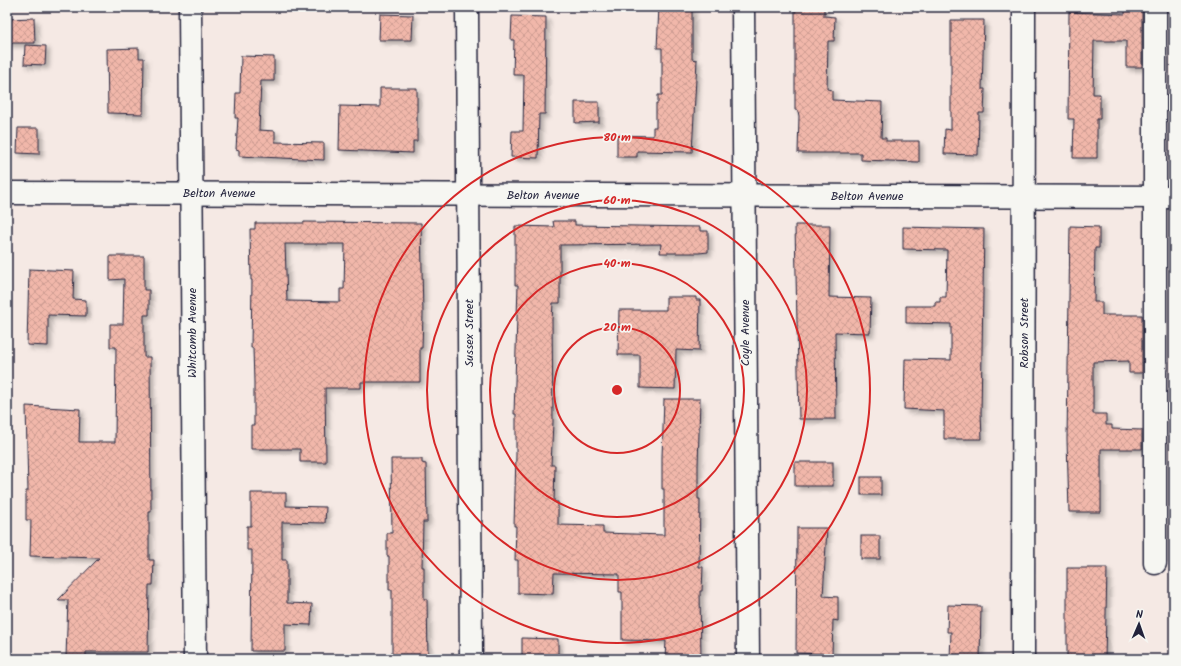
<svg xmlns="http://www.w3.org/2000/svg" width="1181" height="666" font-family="Kalam,sans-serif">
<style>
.building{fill:url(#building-cross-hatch);stroke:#22223b;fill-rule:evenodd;filter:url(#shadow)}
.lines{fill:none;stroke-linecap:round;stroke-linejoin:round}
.minor-casing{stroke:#22223b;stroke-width:25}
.minor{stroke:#f6f6f2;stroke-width:22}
.ring{fill:none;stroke:#d62828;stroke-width:2}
.labels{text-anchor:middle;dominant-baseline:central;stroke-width:3.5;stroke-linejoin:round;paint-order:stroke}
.street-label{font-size:12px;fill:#22223b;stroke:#f6f6f2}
.centre{fill:#d62828;stroke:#f6f6f2;stroke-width:2}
.ring-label{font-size:12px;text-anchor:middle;font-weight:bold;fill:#d62828;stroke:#f6f6f2;stroke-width:3.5;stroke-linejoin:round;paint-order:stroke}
</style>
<defs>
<pattern id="building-cross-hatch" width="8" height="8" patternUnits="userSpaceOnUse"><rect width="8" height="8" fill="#f1b7aa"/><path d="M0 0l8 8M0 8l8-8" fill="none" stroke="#ce9d93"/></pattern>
<filter id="shadow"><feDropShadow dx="3.5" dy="3.5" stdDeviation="2" flood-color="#0004"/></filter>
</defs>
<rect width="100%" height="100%" fill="#f5e9e4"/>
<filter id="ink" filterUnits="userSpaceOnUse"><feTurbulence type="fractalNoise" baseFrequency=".025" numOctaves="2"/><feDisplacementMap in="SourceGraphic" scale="8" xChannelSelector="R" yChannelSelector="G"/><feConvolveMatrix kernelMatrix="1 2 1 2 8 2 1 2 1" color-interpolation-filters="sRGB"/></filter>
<g filter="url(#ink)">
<g class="building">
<path d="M659,7H692V59L697,60L692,152L637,151V157H617V135L653,136V127H656V103H658V95H662V48H657Z"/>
<path d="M795,7H824V16L835,17L834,41H828L827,89L832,90V100L882,102L881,138H886V141H919V162L861,160V153H798L799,116L798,111L795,110Z"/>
<path d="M1125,7H1142V67H1126V41H1094L1093,94H1100V119H1097V158H1073L1074,119H1068L1069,12L1125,14Z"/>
<path d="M380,14L413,15L412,40H379Z"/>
<path d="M512,16L546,17L545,114H539L538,158L511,157L512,131H523L524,75H513L514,40H511Z"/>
<path d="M34,18L35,43H7V19Z"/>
<path d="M951,20H984L982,89H985L984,113H979L978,155L944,154L945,129L951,130Z"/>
<path d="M25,45L46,46L45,65L24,64Z"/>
<path d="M139,48V58H144L143,114L108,113L107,49Z"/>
<path d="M241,56L274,57V81H261L259,130L275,131V142L324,143V160L239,156V150L236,149L238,118H235L236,93H240Z"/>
<path d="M380,88H417V141H413V153L339,150L340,106L380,107Z"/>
<path d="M575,102H599V122L575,123Z"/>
<path d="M18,128H39V154L17,153Z"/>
<path d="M553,221H575V225L700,227V231H708V252L699,253H660L661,244L560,245V303H553L552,320L553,422L551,465H555L554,502H558V525L603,526V533L664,535V489H662V457L664,399H700L698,466V499H700L699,567H703L702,591H700L701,659H665L666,641L622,640V592H619V574L554,573L553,594L518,593V560H515L516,526H514L516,455V414H514L518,285H515V226L554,227Z"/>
<path d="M304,222L421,223L423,314L422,348H420V382H361V388H325L326,462H300V449H251V425H254V382L253,348H251L252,280H251L250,229H255V223H304ZM285,244H345L344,289H340V302L287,301Z"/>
<path d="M795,225H830L829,297L871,298L870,333L835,332L836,419H799Z"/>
<path d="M1070,226L1099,227V248H1095L1094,302H1102V315H1142V373H1129V361L1093,362V414H1106V425H1112V429L1142,430V449H1101V512H1069L1067,439Z"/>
<path d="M903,227L984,229L981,413L982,439H944V411L904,409L905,359L951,360V324L906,323V306H935V302H940V297H946L947,250L903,249Z"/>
<path d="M110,256H144V290H149V315H144V357H150L151,512H149V560H154L153,585H149L148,652H86V657H66L68,600H58L99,558L30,556L31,520H26V491H28L26,406L80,409L79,442H115L116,347H110V324H123L124,279L110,280Z"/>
<path d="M29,269L74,271L73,299L86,300V316L48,315V346L27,345Z"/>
<path d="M666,297H696V300H700L699,351L676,350L675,389L640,388V355H618L619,310H666Z"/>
<path d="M391,459H422V463L426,464L427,522H423L422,567H424V599H427L428,658L392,657V590H389V556H387V533H392Z"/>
<rect x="795" y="462" width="38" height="24"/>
<rect x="861" y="477" width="20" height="18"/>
<path d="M251,493H286V506L326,507L325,523L282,522V560H287V603L312,604L311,625L285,624V651H251L252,550H247V526H251Z"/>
<path d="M797,528H827L823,596L838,597V621L833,620L832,654L796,653Z"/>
<rect x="861" y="536" width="19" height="23"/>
<path d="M1067,568H1107L1105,659H1067Z"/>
<path d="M948,605L981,606L980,659H950L951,632H947Z"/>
<path d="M522,638L558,639V659H522Z"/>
</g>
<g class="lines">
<g class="minor-casing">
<g id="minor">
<path d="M190,7L195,659"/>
<path d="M467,7L471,659"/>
<path d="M743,7L748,659"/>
<path d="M7,193L1174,197"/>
<path d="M1155,563V7"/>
<path d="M1023,659L1024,7"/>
</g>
</g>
<use href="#minor" class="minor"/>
</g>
</g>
<g class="ring">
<circle cx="617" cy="390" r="63"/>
<circle cx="617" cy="390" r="127"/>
<circle cx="617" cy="390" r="190"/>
<circle cx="617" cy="390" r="253"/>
</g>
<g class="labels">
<g class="street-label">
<text x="219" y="193">Belton Avenue</text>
<text x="543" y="195">Belton Avenue</text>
<text x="867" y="196">Belton Avenue</text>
<text transform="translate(192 333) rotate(-90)">Whitcomb Avenue</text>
<text transform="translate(469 333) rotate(-90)">Sussex Street</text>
<text transform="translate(745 333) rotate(-90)">Coyle Avenue</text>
<text transform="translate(1024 333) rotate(-90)">Robson Street</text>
</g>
</g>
<circle cx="617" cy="390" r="6" class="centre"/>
<g class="ring-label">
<text x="617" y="141">80 m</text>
<text x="617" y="204">60 m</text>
<text x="617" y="267">40 m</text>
<text x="617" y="331">20 m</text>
</g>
<rect width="1181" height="666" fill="none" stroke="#f6f6f2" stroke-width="24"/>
<rect x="12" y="12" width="1157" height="642" fill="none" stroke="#22223b" stroke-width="1.5" filter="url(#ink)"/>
<g transform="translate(1139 624) rotate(2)" stroke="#f6f6f2" stroke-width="3" paint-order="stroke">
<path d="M0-3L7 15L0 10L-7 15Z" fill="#22223b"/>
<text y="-6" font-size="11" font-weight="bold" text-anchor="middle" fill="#22223b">N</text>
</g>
</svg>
